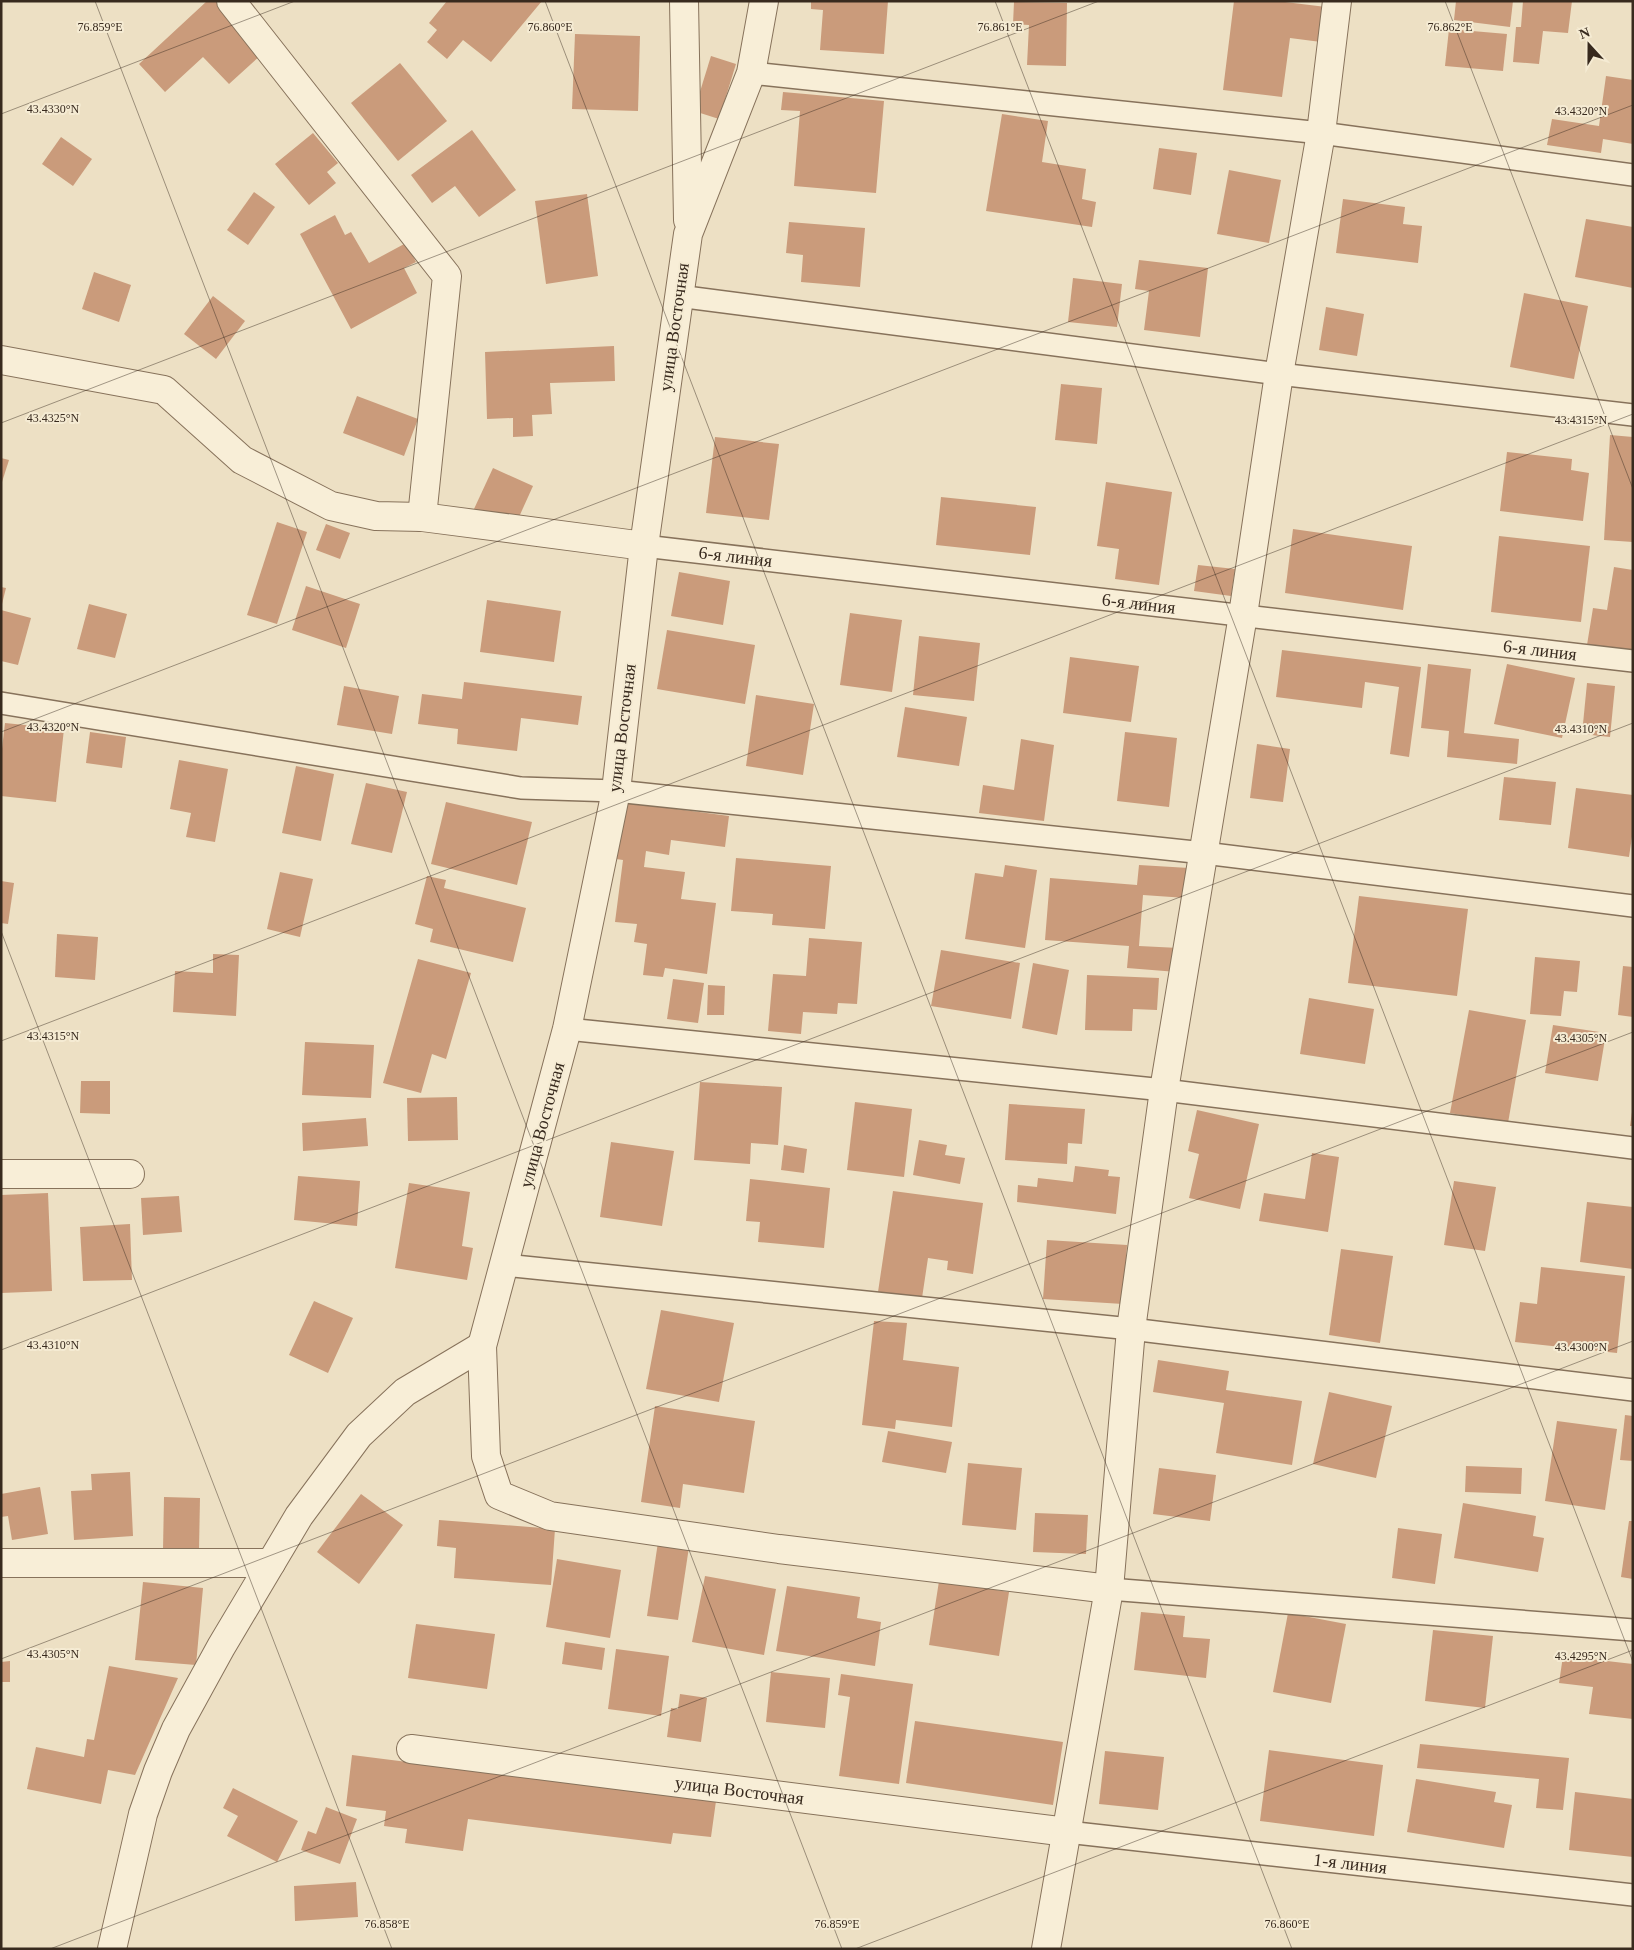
<svg xmlns="http://www.w3.org/2000/svg" width="1634" height="1950" font-family="'Times New Roman',serif">
<style>
.building{fill:#ca9b7b}
.lines{fill:none;stroke-linecap:round;stroke-linejoin:round}
.lane-casing{stroke:#87725b;stroke-width:24}
.street-casing{stroke:#87725b;stroke-width:30}
.lane{stroke:#f8eed7;stroke-width:21}
.street{stroke:#f8eed7;stroke-width:28}
.ticks{fill:none;stroke:#382a1e;stroke-width:1;stroke-opacity:0.45}
.labels{text-anchor:middle;dominant-baseline:central;stroke-width:4;stroke-linejoin:round;paint-order:stroke}
.street-label{font-size:18px;fill:#382a1e;stroke:#f5ebd3}
.ticks-label{font-size:12px;text-anchor:middle;fill:#382a1e;stroke:#f5ebd3;stroke-width:4;stroke-linejoin:round;paint-order:stroke}
</style>
<rect width="100%" height="100%" fill="#ede0c4"/>
<g class="building">
<path d="M207,1H215L263,53L229,84L203,57L165,92L139,64Z"/>
<path d="M447,1H542L491,62L463,40L447,59L427,42L437,30L429,23Z"/>
<path d="M811,1H888L884,54L820,50L823,10L811,9Z"/>
<path d="M1234,1H1277L1326,7L1321,42L1290,38L1282,97L1223,90Z"/>
<path d="M1456,1H1513L1510,27L1454,20Z"/>
<path d="M1523,1H1572L1568,33L1543,31L1539,64L1513,62L1516,27H1521Z"/>
<path d="M1014,2L1067,3L1066,66L1027,65L1029,25L1013,24Z"/>
<path d="M1449,29L1507,34L1503,71L1445,66Z"/>
<path d="M575,34L640,36L638,111L572,109Z"/>
<path d="M711,56L736,64L719,119L694,111Z"/>
<path d="M400,63L447,121L398,161L351,103Z"/>
<path d="M1606,76L1633,80V144L1603,139L1601,153L1547,145L1552,119L1599,126Z"/>
<path d="M783,92L884,101L876,193L794,186L800,111L781,110Z"/>
<path d="M1002,114L1048,121L1042,162L1086,169L1082,199L1096,202L1092,227L986,211Z"/>
<path d="M472,130L516,190L479,217L455,186L432,203L411,175Z"/>
<path d="M313,133L338,163L327,172L336,183L309,205L275,164Z"/>
<path d="M61,137L92,159L73,186L42,164Z"/>
<path d="M1159,148L1197,153L1191,195L1153,189Z"/>
<path d="M1229,170L1281,180L1269,243L1217,234Z"/>
<path d="M254,192L275,207L248,245L227,230Z"/>
<path d="M587,194L598,276L546,284L535,201Z"/>
<path d="M1343,199L1405,207L1403,224L1422,226L1418,263L1336,253Z"/>
<path d="M335,215L345,235L351,232L369,263L406,243L416,262L404,268L417,293L351,329L300,234Z"/>
<path d="M1586,219L1633,227V288L1575,277Z"/>
<path d="M789,222L865,228L860,287L801,282L803,255L786,253Z"/>
<path d="M1139,260L1208,268L1200,337L1144,330L1149,291L1135,289Z"/>
<path d="M94,272L131,285L119,322L82,309Z"/>
<path d="M1073,278L1122,284L1117,327L1068,322Z"/>
<path d="M1524,293L1588,306L1574,379L1510,367Z"/>
<path d="M213,296L245,321L216,359L184,334Z"/>
<path d="M1326,307L1364,314L1357,356L1319,350Z"/>
<path d="M614,346L615,381L550,383L552,414L532,415L533,436L513,437V418L487,419L485,352Z"/>
<path d="M1061,384L1102,388L1097,444L1055,440Z"/>
<path d="M357,396L418,419L404,456L343,433Z"/>
<path d="M1610,435L1633,437V542L1604,540Z"/>
<path d="M715,437L779,444L769,520L706,513Z"/>
<path d="M1507,452L1572,459L1571,470L1589,473L1583,521L1500,511Z"/>
<path d="M1,458L9,460L2,482H1Z"/>
<path d="M493,468L533,486L514,528L474,509Z"/>
<path d="M1106,482L1172,492L1159,585L1115,579L1119,549L1097,546Z"/>
<path d="M941,497L1036,507L1030,555L936,545Z"/>
<path d="M277,522L307,532L277,624L247,615Z"/>
<path d="M326,524L350,533L340,559L316,550Z"/>
<path d="M1293,529L1412,546L1403,610L1285,593Z"/>
<path d="M1499,536L1590,546L1581,622L1491,612Z"/>
<path d="M1198,565L1235,569L1231,596L1194,591Z"/>
<path d="M1614,567L1633,570V653L1587,645L1593,608L1607,610Z"/>
<path d="M679,572L730,581L723,625L671,616Z"/>
<path d="M306,586L360,604L346,648L292,630Z"/>
<path d="M1,587L6,588L2,604H1Z"/>
<path d="M487,600L561,611L554,662L480,652Z"/>
<path d="M89,604L127,614L115,658L77,649Z"/>
<path d="M1,610L31,618L18,665L1,661Z"/>
<path d="M850,613L902,620L892,692L840,685Z"/>
<path d="M667,630L755,645L745,704L657,689Z"/>
<path d="M919,636L980,643L974,701L913,695Z"/>
<path d="M1282,650L1421,667L1409,757L1390,754L1399,687L1365,682L1362,708L1276,697Z"/>
<path d="M1070,657L1139,666L1131,722L1063,713Z"/>
<path d="M1428,664L1471,669L1464,733L1519,739L1517,764L1447,757L1449,731L1421,728Z"/>
<path d="M1507,664L1575,678L1562,738L1494,724Z"/>
<path d="M464,682L582,696L578,725L521,718L517,751L457,744L458,729L418,724L422,694L462,699Z"/>
<path d="M1587,683L1615,686L1610,737L1582,734Z"/>
<path d="M344,686L399,696L392,734L337,725Z"/>
<path d="M756,695L814,704L803,775L746,766Z"/>
<path d="M905,707L967,717L959,766L897,757Z"/>
<path d="M5,723L64,729L56,802L1,796V757Z"/>
<path d="M90,732L126,737L122,768L86,763Z"/>
<path d="M1125,732L1177,738L1169,807L1117,801Z"/>
<path d="M1021,739L1054,745L1044,821L979,813L983,785L1014,790Z"/>
<path d="M1257,744L1290,749L1283,802L1250,798Z"/>
<path d="M179,760L228,769L215,842L186,837L191,813L170,809Z"/>
<path d="M296,766L334,774L321,841L282,833Z"/>
<path d="M1504,777L1556,782L1551,825L1499,820Z"/>
<path d="M366,783L407,792L392,853L351,844Z"/>
<path d="M1576,788L1633,795V830L1629,857L1568,848Z"/>
<path d="M446,802L532,822L517,885L431,864Z"/>
<path d="M624,802L729,816L725,847L671,840L669,855L646,851L644,867L685,872L681,899L716,903L707,974L665,968L663,977L643,975L647,944L634,942L637,924L615,922L623,860L616,859Z"/>
<path d="M736,858L831,866L825,929L772,925L773,914L731,911Z"/>
<path d="M1005,865L1037,870L1025,948L965,939L975,873L1003,877Z"/>
<path d="M1139,865L1189,868L1186,898L1143,895L1139,946L1179,948L1177,972L1127,968L1129,946L1045,940L1050,878L1137,885Z"/>
<path d="M280,872L313,879L300,937L267,929Z"/>
<path d="M427,876L446,880L444,888L526,908L513,962L430,942L433,929L415,924Z"/>
<path d="M1,881L14,883L8,924L1,923Z"/>
<path d="M1359,896L1468,909L1457,996L1348,983Z"/>
<path d="M57,934L98,937L95,980L55,977Z"/>
<path d="M809,938L862,942L857,1004L838,1003L837,1014L803,1012L801,1034L768,1031L773,974L806,976Z"/>
<path d="M941,950L1020,963L1011,1019L931,1006Z"/>
<path d="M213,954L239,955L236,1016L173,1012L175,971L213,973Z"/>
<path d="M1535,957L1580,961L1577,992L1564,991L1561,1016L1530,1014Z"/>
<path d="M418,959L471,973L446,1059L432,1054L421,1093L383,1083Z"/>
<path d="M1033,963L1069,970L1057,1035L1022,1028Z"/>
<path d="M1623,966L1633,967V1017L1618,1015Z"/>
<path d="M1087,975L1159,978L1157,1010L1133,1009L1132,1031L1085,1030Z"/>
<path d="M673,979L704,983L698,1023L667,1019Z"/>
<path d="M708,985L725,986L724,1015H707Z"/>
<path d="M1309,998L1374,1009L1365,1064L1300,1054Z"/>
<path d="M1469,1010L1526,1020L1508,1123L1450,1113Z"/>
<path d="M1553,1025L1606,1033L1598,1081L1545,1073Z"/>
<path d="M305,1042L374,1045L371,1098L302,1095Z"/>
<path d="M81,1081H110V1114L80,1113Z"/>
<path d="M700,1082L782,1087L778,1145L751,1143L750,1164L694,1160Z"/>
<path d="M457,1097L458,1140L408,1141L407,1098Z"/>
<path d="M855,1102L912,1109L904,1177L847,1170Z"/>
<path d="M1009,1104L1085,1109L1082,1144L1068,1143L1067,1164L1005,1160Z"/>
<path d="M1197,1110L1259,1124L1240,1209L1189,1198L1199,1154L1188,1151Z"/>
<path d="M1632,1112H1633V1126H1630Z"/>
<path d="M366,1118L368,1146L303,1151L302,1123Z"/>
<path d="M919,1140L947,1145L945,1155L965,1158L960,1184L913,1175Z"/>
<path d="M611,1142L674,1151L662,1226L600,1217Z"/>
<path d="M784,1145L807,1149L804,1173L781,1170Z"/>
<path d="M1312,1153L1339,1157L1328,1232L1259,1221L1264,1193L1305,1199Z"/>
<path d="M1075,1166L1109,1170L1108,1176L1120,1177L1116,1214L1017,1202L1018,1185L1037,1187L1038,1178L1073,1182Z"/>
<path d="M298,1176L360,1181L357,1226L294,1220Z"/>
<path d="M750,1179L830,1188L824,1248L758,1242L760,1222L746,1221Z"/>
<path d="M1454,1181L1496,1187L1485,1251L1444,1245Z"/>
<path d="M409,1183L470,1192L462,1246L473,1248L467,1280L395,1268Z"/>
<path d="M893,1191L983,1203L973,1274L947,1270L948,1261L928,1258L922,1298L878,1292Z"/>
<path d="M48,1193L52,1291L1,1293V1195Z"/>
<path d="M179,1196L182,1232L143,1235L141,1198Z"/>
<path d="M1587,1202L1633,1207V1269L1580,1262Z"/>
<path d="M130,1224L132,1280L83,1281L80,1227Z"/>
<path d="M1047,1240L1127,1245L1123,1304L1043,1299Z"/>
<path d="M1341,1249L1393,1256L1380,1343L1329,1335Z"/>
<path d="M1541,1267L1625,1276L1617,1353L1515,1342L1520,1302L1537,1304Z"/>
<path d="M314,1301L353,1318L328,1373L289,1355Z"/>
<path d="M661,1310L734,1323L719,1402L646,1389Z"/>
<path d="M874,1321L907,1323L903,1360L959,1367L952,1427L896,1420L895,1429L862,1425Z"/>
<path d="M1158,1360L1229,1371L1226,1390L1302,1401L1292,1465L1216,1453L1224,1403L1153,1392Z"/>
<path d="M1329,1392L1392,1406L1376,1478L1313,1464Z"/>
<path d="M655,1406L755,1421L744,1493L683,1484L680,1508L641,1502Z"/>
<path d="M1625,1415L1633,1416V1461L1620,1460Z"/>
<path d="M1557,1421L1617,1429L1605,1510L1545,1501Z"/>
<path d="M888,1431L952,1442L946,1473L882,1462Z"/>
<path d="M968,1463L1022,1468L1016,1530L962,1525Z"/>
<path d="M1466,1466L1522,1468L1521,1494L1465,1492Z"/>
<path d="M1159,1468L1216,1475L1210,1521L1153,1514Z"/>
<path d="M130,1472L133,1536L74,1540L71,1491L92,1490L91,1474Z"/>
<path d="M40,1487L48,1534L12,1540L8,1516L1,1517V1494Z"/>
<path d="M361,1494L403,1525L359,1584L317,1552Z"/>
<path d="M164,1497L200,1498L199,1550H163Z"/>
<path d="M1463,1503L1536,1516L1533,1536L1544,1538L1538,1572L1454,1558Z"/>
<path d="M1035,1513L1088,1515L1086,1554L1033,1552Z"/>
<path d="M439,1520L555,1529L551,1585L454,1578L456,1548L437,1546Z"/>
<path d="M1629,1521H1633V1579L1621,1577Z"/>
<path d="M1398,1528L1442,1534L1435,1584L1392,1578Z"/>
<path d="M658,1542L689,1547L678,1620L647,1616Z"/>
<path d="M557,1559L621,1570L610,1638L546,1627Z"/>
<path d="M705,1576L776,1589L764,1655L692,1642Z"/>
<path d="M939,1581L1009,1592L999,1656L929,1645Z"/>
<path d="M143,1582L203,1588L196,1665L135,1660Z"/>
<path d="M787,1586L860,1597L857,1618L881,1622L875,1666L776,1651Z"/>
<path d="M1141,1612L1185,1616L1183,1637L1210,1639L1206,1678L1134,1670Z"/>
<path d="M1288,1613L1346,1624L1331,1703L1273,1692Z"/>
<path d="M416,1624L495,1634L487,1689L408,1678Z"/>
<path d="M1433,1630L1493,1636L1485,1708L1425,1701Z"/>
<path d="M565,1642L605,1648L602,1670L562,1664Z"/>
<path d="M616,1649L669,1656L661,1716L608,1709Z"/>
<path d="M1563,1656L1633,1664V1719L1589,1714L1593,1687L1559,1683Z"/>
<path d="M10,1661V1682H1V1662Z"/>
<path d="M109,1666L178,1678L135,1775L108,1770L101,1804L27,1789L36,1747L84,1757L87,1739L94,1740Z"/>
<path d="M771,1672L830,1678L825,1728L766,1722Z"/>
<path d="M841,1674L913,1684L899,1784L839,1776L850,1697L838,1695Z"/>
<path d="M680,1694L707,1698L701,1742L667,1737L671,1708L678,1709Z"/>
<path d="M915,1721L1063,1742L1053,1805L906,1783Z"/>
<path d="M1420,1744L1569,1758L1563,1810L1536,1808L1539,1779L1417,1768Z"/>
<path d="M1269,1750L1383,1765L1374,1836L1260,1821Z"/>
<path d="M1105,1751L1164,1757L1158,1810L1099,1804Z"/>
<path d="M352,1755L716,1801L711,1837L673,1833L671,1844L468,1819L463,1851L405,1843L407,1829L384,1826L386,1811L346,1806Z"/>
<path d="M1416,1779L1496,1792L1494,1802L1512,1805L1504,1848L1407,1832Z"/>
<path d="M233,1788L298,1821L277,1862L227,1836L238,1816L223,1808Z"/>
<path d="M1575,1792L1633,1799V1857L1569,1850Z"/>
<path d="M326,1807L357,1819L340,1864L301,1850L308,1831L316,1834Z"/>
<path d="M356,1882L358,1917L295,1921L294,1886Z"/>
</g>
<g class="lines">
<g class="lane-casing">
<g id="lane">
<path d="M751,73L1321,133L1633,175"/>
<path d="M678,296L1279,374L1633,415"/>
<path id="s1" d="M644,546L1633,661"/>
<path d="M1,703L521,788L616,791L1204,853L1633,906"/>
<path d="M567,1029L1164,1090L1633,1148"/>
<path d="M504,1265L1131,1329L1633,1390"/>
<path d="M1109,1589L1633,1630"/>
<path id="s2" d="M1067,1832L1633,1895"/>
</g>
</g>
<g class="street-casing">
<g id="street">
<path d="M231,1L447,276L422,517"/>
<path d="M684,1L688,220"/>
<path d="M764,1L751,73L688,234L644,546L616,791L567,1029L482,1346L486,1456L499,1495L550,1516L779,1549L1109,1589"/>
<path d="M1,360L164,390L242,460L331,506L376,516L422,517L644,546"/>
<path d="M1,1174H130"/>
<path d="M1,1563H271"/>
<path id="s3" d="M411,1749L1067,1832"/>
<path d="M112,1949L143,1814L158,1771L176,1729L221,1647L299,1516L359,1435L405,1392L482,1346"/>
<path d="M1046,1949L1109,1589L1131,1329L1164,1090L1243,615L1279,374L1321,133L1337,1"/>
</g>
</g>
<use href="#lane" class="lane"/>
<use href="#street" class="street"/>
</g>
<path class="ticks" d="M95,1L842,1949M545,1L1292,1949M995,1L1633,1662M1445,1L1633,489M1,114L295,1M1,423L1099,1M1,732L1633,105M1,931L392,1949M1,1041L1633,414M1,1350L1633,723M1,1659L1633,1032M50,1949L1633,1341M855,1949L1633,1650"/>
<g class="labels">
<g class="street-label">
<text transform="translate(674 327) rotate(-82)">улица Восточная</text>
<text stroke="none"><textPath href="#s1" startOffset="92">6-я линия</textPath></text>
<text stroke="none"><textPath href="#s1" startOffset="498">6-я линия</textPath></text>
<text stroke="none"><textPath href="#s1" startOffset="902">6-я линия</textPath></text>
<text transform="translate(622 728) rotate(-83)">улица Восточная</text>
<text transform="translate(542 1125) rotate(-75)">улица Восточная</text>
<text stroke="none"><textPath href="#s3" startOffset="331">улица Восточная</textPath></text>
<text stroke="none"><textPath href="#s2" startOffset="285">1-я линия</textPath></text>
</g>
</g>
<g class="ticks-label">
<text x="1450" y="31">76.862°E</text>
<text x="100" y="31">76.859°E</text>
<text x="550" y="31">76.860°E</text>
<text x="1000" y="31">76.861°E</text>
<text x="53" y="113">43.4330°N</text>
<text x="1581" y="115">43.4320°N</text>
<text x="53" y="422">43.4325°N</text>
<text x="1581" y="424">43.4315°N</text>
<text x="53" y="731">43.4320°N</text>
<text x="1581" y="733">43.4310°N</text>
<text x="53" y="1040">43.4315°N</text>
<text x="1581" y="1042">43.4305°N</text>
<text x="53" y="1349">43.4310°N</text>
<text x="1581" y="1351">43.4300°N</text>
<text x="53" y="1658">43.4305°N</text>
<text x="1581" y="1660">43.4295°N</text>
<text x="387" y="1928">76.858°E</text>
<text x="837" y="1928">76.859°E</text>
<text x="1287" y="1928">76.860°E</text>
</g>
<rect width="1634" height="1950" fill="none" stroke="#382a1e" stroke-width="5"/>
<g transform="translate(1589 45) rotate(339)" stroke="#f5ebd3" stroke-width="4" paint-order="stroke">
<path d="M0-4L9 19L0 12L-9 19Z" fill="#382a1e"/>
<text y="-8" font-size="14" font-weight="bold" text-anchor="middle" fill="#382a1e">N</text>
</g>
</svg>
